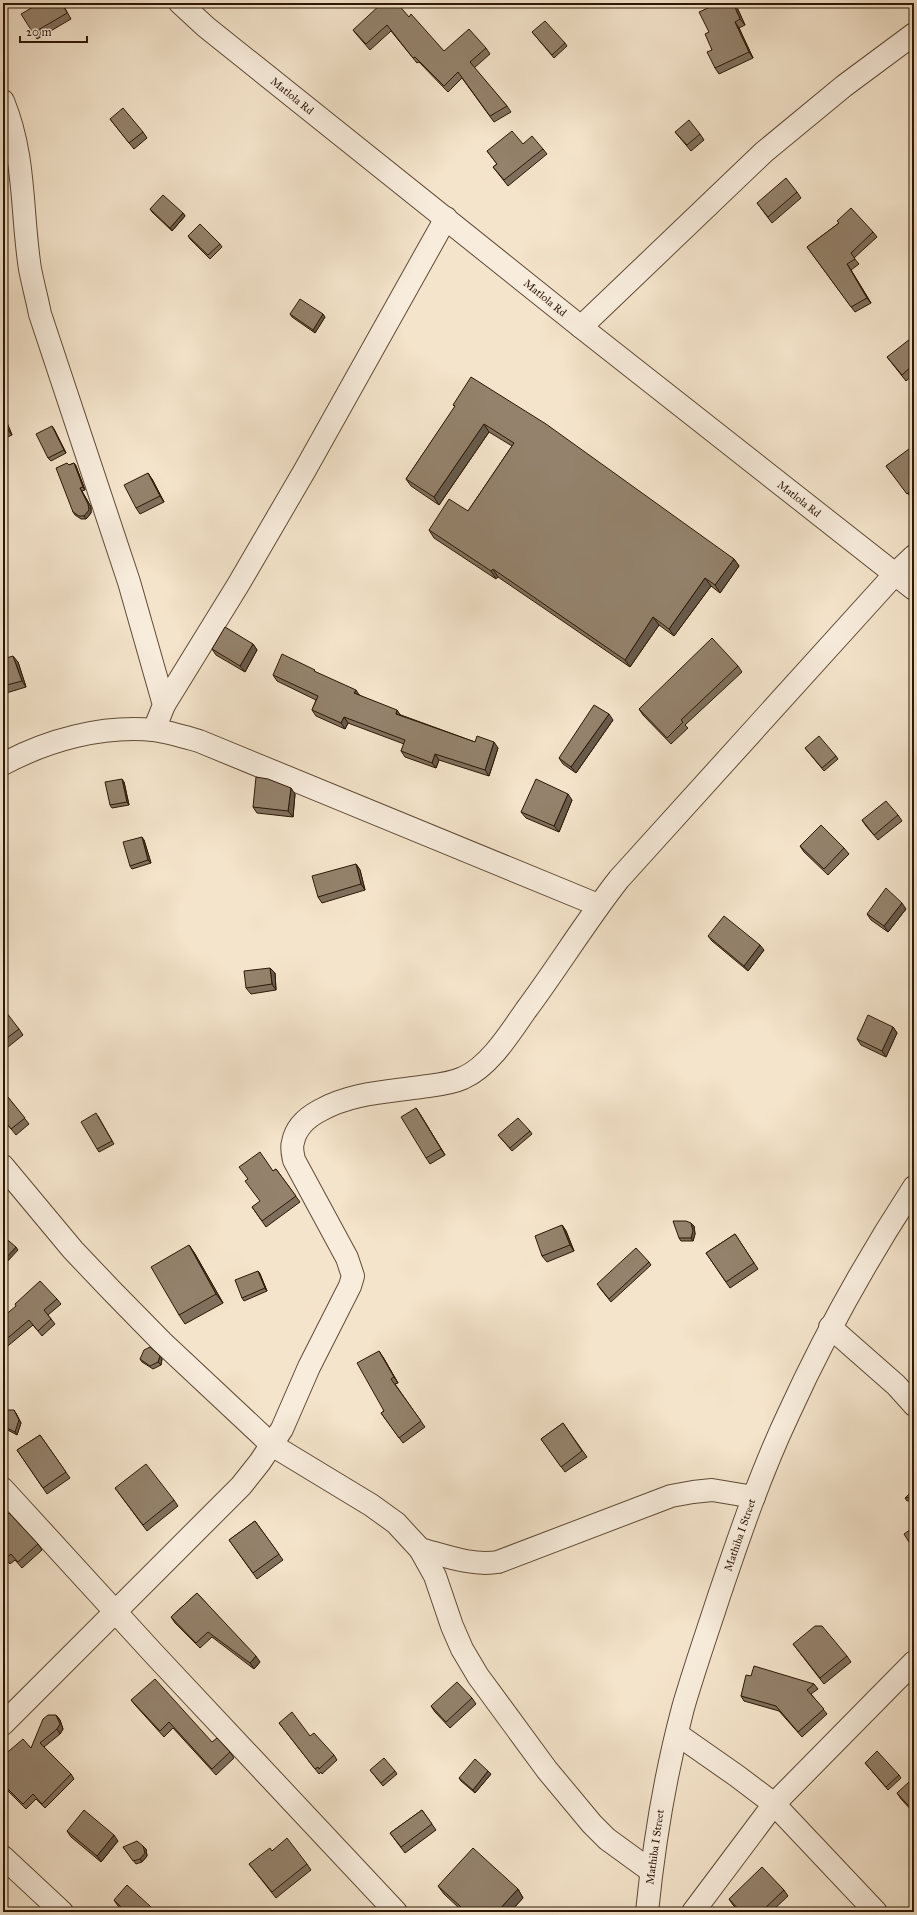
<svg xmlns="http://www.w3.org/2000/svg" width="917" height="1915" font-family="'IM FELL Great Primer',serif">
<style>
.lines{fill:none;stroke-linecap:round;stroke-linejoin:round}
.minor-casing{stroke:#5f4a36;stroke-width:24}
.minor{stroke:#f8eddd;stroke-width:22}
.wall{fill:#7f705d;stroke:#2d1705}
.shaded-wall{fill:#685b4c;stroke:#2d1705}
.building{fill:#94826c;stroke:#2d1705}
.labels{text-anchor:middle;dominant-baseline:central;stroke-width:3.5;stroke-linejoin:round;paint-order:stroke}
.street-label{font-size:11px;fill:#2d1705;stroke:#f8eddd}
</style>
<rect width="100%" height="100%" fill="#f4e4cb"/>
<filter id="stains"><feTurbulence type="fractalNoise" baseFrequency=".005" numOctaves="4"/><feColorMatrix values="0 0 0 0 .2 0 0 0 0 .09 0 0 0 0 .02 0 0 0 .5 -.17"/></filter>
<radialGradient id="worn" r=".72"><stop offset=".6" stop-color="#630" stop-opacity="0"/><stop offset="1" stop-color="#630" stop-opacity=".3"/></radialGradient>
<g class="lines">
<g class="minor-casing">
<g id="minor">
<path d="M180,3L206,27L581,327L914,589"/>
<path d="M3,101C26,157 21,211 30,269C33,284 37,299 40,314L129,582L164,705L154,730"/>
<path d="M581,327L764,152L844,86L914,34"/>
<path d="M164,705L238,585L305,470L446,218"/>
<path d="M3,764C48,740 102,725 154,730C169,732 185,737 199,741L598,905"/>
<path d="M3,1166L73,1250L111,1290L162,1342L272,1445L371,1505L396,1523L420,1549L435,1576L452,1626L462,1649L478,1676L547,1770L592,1824L607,1839L651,1871"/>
<path d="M830,1327L896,1385L914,1405"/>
<path d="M3,1489L154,1654L396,1912"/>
<path d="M420,1549C446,1556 472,1566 498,1562L671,1496L693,1492L712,1490L754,1497"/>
<path d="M3,1724L241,1486L260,1462L282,1429L309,1367L350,1286L353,1276L347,1258L294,1160C293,1155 291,1148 293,1142C296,1127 306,1118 319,1111C351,1093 386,1092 421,1087C435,1085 450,1084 463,1078C489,1067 510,1033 526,1010C558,967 586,921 619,879L895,574L914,556"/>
<path d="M677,1734L737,1776L774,1804L876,1912"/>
<path d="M3,1857L62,1912"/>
<path d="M647,1912C654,1843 665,1775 683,1708C694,1670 707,1633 719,1596C740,1534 761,1472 789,1413C825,1334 867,1259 914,1187"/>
<path d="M693,1912L774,1804L914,1662"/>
</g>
</g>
<use href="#minor" class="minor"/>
</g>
<g class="wall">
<path d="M62,3L71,19L37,39L33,33Z"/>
<path d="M735,3L745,25L739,28L753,58L719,74L715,68L709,32Z"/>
<path d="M409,17L444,51L486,48L490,54L474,68L507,106L511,112L494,122L462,78L448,92L419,62L417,63L391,31L370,50L357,35L353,30Z"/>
<path d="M532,32L565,43L567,46L554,58Z"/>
<path d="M110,119L143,132L147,138L134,149Z"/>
<path d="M675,132L700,134L704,140L691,151Z"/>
<path d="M523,144L543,149L547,154L508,186L493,167L497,164L487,151Z"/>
<path d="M797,192L801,198L772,223L757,203Z"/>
<path d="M150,209L183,213L185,216L172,231L152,212Z"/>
<path d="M837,221L873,232L877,237L854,258L859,264L851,270L871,303L855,312L807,247L839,223Z"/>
<path d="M188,236L220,244L222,247L210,259L190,239Z"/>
<path d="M290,314L325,317L315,333L292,317Z"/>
<path d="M914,343V374L906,381L887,357Z"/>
<path d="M453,405L734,559L739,566L720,593L711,586L674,636L659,625L630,667L498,577L496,579L434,538L429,530L468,511L512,446L489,432L439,505L411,486L406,479L455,407Z"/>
<path d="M3,413L12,435L3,439Z"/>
<path d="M54,429L66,453L51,461L48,458Z"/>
<path d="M914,447V498L912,499L886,466Z"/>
<path d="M67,463L69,465L74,463L76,466L85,490L82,491L91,507V513L86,519H81L75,515L73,512Z"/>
<path d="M152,479L164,502L140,514L136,508Z"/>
<path d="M253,644L257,650L245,672L216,655L212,649Z"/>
<path d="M3,659L18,662L26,687L3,694Z"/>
<path d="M738,666L742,672L685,725L688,728L671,744L643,715L639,709Z"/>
<path d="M317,673L359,695L401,715L475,742L498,748L489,776L439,760L436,768L405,757L401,751L404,744L348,723L345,729L316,716L312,710L316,700L277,681L273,675Z"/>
<path d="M613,720L576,773L563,764L559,758Z"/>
<path d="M805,748L836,756L838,759L824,771Z"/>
<path d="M124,782L129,805L112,808L110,805Z"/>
<path d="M295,794L293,817L257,813L253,807Z"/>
<path d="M572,800L559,832L526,818L521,812Z"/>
<path d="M898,815L902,821L878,840L866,826L862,820Z"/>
<path d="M144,840L151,863L132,869L130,866Z"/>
<path d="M800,846L844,848L849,854L828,875L804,852Z"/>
<path d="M356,864L360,870L365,890L322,903L318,897Z"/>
<path d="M906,909L888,932L871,920L867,914Z"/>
<path d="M708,936L764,950L748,971L712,941Z"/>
<path d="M275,973L276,990L251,994L246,988Z"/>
<path d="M3,1015L19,1029L23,1035L3,1051Z"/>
<path d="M893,1027L897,1033L886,1057L861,1045L857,1039Z"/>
<path d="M3,1091L29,1124L16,1135L3,1119Z"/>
<path d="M420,1114L445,1155L430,1164L426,1158Z"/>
<path d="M98,1116L114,1144L99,1152L97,1149Z"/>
<path d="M530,1131L532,1134L512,1151L498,1135Z"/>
<path d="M276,1169L300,1202L266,1227L252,1207L260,1202L273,1171Z"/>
<path d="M691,1223L694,1226L695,1234L693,1241H681L679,1238Z"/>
<path d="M562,1225L566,1231L574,1251L547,1262L542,1256Z"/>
<path d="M735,1234L758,1269L730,1288L706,1253Z"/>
<path d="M189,1245L195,1254L223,1303L185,1324L179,1315Z"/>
<path d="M649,1262L651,1265L611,1302L599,1287Z"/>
<path d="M258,1271L260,1274L267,1291L244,1301L242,1298Z"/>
<path d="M57,1299L61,1304L48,1315L55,1324L42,1336L33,1325L3,1350V1317Z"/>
<path d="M383,1357L398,1383L395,1384L425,1427L403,1443L381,1413L384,1411Z"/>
<path d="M140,1359H162L161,1365L153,1369L142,1362Z"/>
<path d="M3,1413H16L21,1423L17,1435L4,1428L3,1427Z"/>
<path d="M563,1423L587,1457L565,1472L541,1439Z"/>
<path d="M40,1435L70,1478L47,1494L17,1450Z"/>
<path d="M115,1488L174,1500L178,1506L147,1531Z"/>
<path d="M914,1490V1500L907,1501L905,1498Z"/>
<path d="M3,1519L38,1544L42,1550L22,1568L15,1560L10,1564L3,1556Z"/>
<path d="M255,1521L283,1560L257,1579L229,1540Z"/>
<path d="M197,1593L260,1662L254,1669L212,1637L200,1648L175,1623L171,1617Z"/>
<path d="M793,1644L847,1656L851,1662L824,1684Z"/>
<path d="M751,1676L814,1684L818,1689L811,1694L827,1714L802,1737L779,1711L744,1701L741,1696Z"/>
<path d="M472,1698L476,1704L450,1728L435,1712L431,1706Z"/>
<path d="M131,1700L230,1752L234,1758L216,1775L173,1728L164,1737L136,1706Z"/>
<path d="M56,1715L60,1720L63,1729L60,1734L44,1747L71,1774L74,1779L45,1808L36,1799L26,1809L4,1787L3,1788V1756L31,1748Z"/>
<path d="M279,1723L310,1736L334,1755L337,1760L322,1774L321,1772L319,1774Z"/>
<path d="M865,1763L899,1775L901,1778L888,1790Z"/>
<path d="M370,1770L395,1771L397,1774L383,1786Z"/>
<path d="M491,1774L475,1793L461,1781L459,1778Z"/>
<path d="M914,1785V1813L901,1799L897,1793Z"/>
<path d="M422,1810L436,1830L405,1853L390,1833Z"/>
<path d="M67,1831L118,1841L101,1862L71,1837Z"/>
<path d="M123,1847L146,1849L147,1856L142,1862L136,1864Z"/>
<path d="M272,1851L307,1864L311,1870L276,1898L249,1864Z"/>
<path d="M438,1886L518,1889L523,1898L510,1912H455L459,1908L444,1894Z"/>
<path d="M784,1890L788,1896L771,1912H740L733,1905L729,1899Z"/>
<path d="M114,1900L155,1912H124L118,1906Z"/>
</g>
<g class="shaded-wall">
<path d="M733,3H735L745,25L740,19Z"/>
<path d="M735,22L739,28L753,58L749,52Z"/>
<path d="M183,213L185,216L172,231L170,228Z"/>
<path d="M847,264L851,270L871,303L867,298Z"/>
<path d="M323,314L325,317L315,333L313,330Z"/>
<path d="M3,413L12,435L8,430L3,417Z"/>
<path d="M484,424L489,432L439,505L434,497Z"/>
<path d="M52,426L54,429L66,453L64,450Z"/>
<path d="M74,463L76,466L85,490L83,487Z"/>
<path d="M148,473L152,479L164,502L160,496Z"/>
<path d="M80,488L91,507V513L86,519L84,516Z"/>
<path d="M734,559L739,566L720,593L715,585Z"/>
<path d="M493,569L498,577L496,579L491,571Z"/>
<path d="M705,578L711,586L674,636L669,629Z"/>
<path d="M653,617L659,625L630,667L625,660Z"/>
<path d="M253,644L257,650L245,672L240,666Z"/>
<path d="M13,656L18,662L26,687L22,681Z"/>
<path d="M356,690L360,696L354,693Z"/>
<path d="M397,710L401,716L396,714Z"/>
<path d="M609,714L613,720L576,773L571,767Z"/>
<path d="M344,717L348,723L345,729L341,723Z"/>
<path d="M494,742L498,748L489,776L485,770Z"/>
<path d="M435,754L439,760L436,768L432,763Z"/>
<path d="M122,779L124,782L129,805L127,802Z"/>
<path d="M291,788L295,794L293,817L288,811Z"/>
<path d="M568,794L572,800L559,832L554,826Z"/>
<path d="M142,837L144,840L151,863L148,860Z"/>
<path d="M356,864L360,870L365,890L361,884Z"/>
<path d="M902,903L906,909L888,932L884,926Z"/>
<path d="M760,945L764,950L748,971L744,966Z"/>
<path d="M270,968L275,973L276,990L272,984Z"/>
<path d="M893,1027L897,1033L886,1057L882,1051Z"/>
<path d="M416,1108L420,1114L445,1155L441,1149Z"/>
<path d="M691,1223L694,1226L695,1234L693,1241L691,1238Z"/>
<path d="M562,1225L566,1231L574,1251L570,1245Z"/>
<path d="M189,1245L195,1254L223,1303L216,1294Z"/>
<path d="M16,1247L18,1250L7,1262L5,1259Z"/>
<path d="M258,1271L260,1274L267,1291L265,1288Z"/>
<path d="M379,1351L383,1357L398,1383L394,1377Z"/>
<path d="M160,1356L162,1359L161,1365L158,1362Z"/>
<path d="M14,1410L21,1423L17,1435L15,1432Z"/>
<path d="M256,1656L260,1662L254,1669L250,1663Z"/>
<path d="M56,1715L60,1720L63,1729L60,1734L57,1729Z"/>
<path d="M488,1771L491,1774L475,1793L473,1790Z"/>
<path d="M114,1835L118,1841L101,1862L97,1856Z"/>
<path d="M143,1846L146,1849L147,1856L142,1862L140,1859Z"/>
<path d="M518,1889L523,1898L510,1912H497Z"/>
<path d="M151,1907L155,1912H146Z"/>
</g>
<g class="building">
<path d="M40,3H62L67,13L33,33L21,14Z"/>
<path d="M382,3H397L409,17L411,14L444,51L469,29L486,48L470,62L507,106L490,116L458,72L444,86L415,57L413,58L387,25L366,44L353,30Z"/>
<path d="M719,3H733L740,19L735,22L749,52L715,68L707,52L712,50L705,34L709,32L699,12Z"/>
<path d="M545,21L565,43L552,55L532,32Z"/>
<path d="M123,108L143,132L129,143L110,119Z"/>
<path d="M689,120L700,134L687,145L675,132Z"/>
<path d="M512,131L523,144L532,136L543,149L504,180L493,167L497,164L487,151Z"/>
<path d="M914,138V144L911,140Z"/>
<path d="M786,178L797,192L768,217L757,203Z"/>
<path d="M163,195L183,213L170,228L150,209Z"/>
<path d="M851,208L873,232L851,253L855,259L847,264L867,298L851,307L807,247L839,223L837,221Z"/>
<path d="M200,224L220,244L208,255L188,236Z"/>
<path d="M300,299L323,314L313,330L290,314Z"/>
<path d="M910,339L914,343V364L902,375L887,357Z"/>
<path d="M471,377L546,424L734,559L715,585L705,578L669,629L653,617L625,660L493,569L491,571L429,530L449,499L468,511L514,443L484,424L434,497L406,479L455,406L453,405Z"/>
<path d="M3,417L8,430L3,431Z"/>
<path d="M52,426L64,450L48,458L36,434Z"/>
<path d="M913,446L914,447V488L907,494L886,466Z"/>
<path d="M67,463L69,465L74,463L83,487L80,488L88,504L89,510L84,516H79L73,512L56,468Z"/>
<path d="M148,473L160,496L136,508L124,485Z"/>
<path d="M225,627L253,644L240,666L212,649Z"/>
<path d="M712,638L738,666L681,720L683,722L667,738L639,709Z"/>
<path d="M282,654L315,670L314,671L356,690L354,693L397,710L396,714L475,742L477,736L494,742L485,770L435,754L432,763L401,751L405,740L344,717L341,723L312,710L318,696L273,675Z"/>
<path d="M13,656L22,681L3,686V659Z"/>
<path d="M594,705L609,714L571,767L559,758Z"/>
<path d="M819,736L836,756L822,768L805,748Z"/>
<path d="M256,777L268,779L291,788L288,811L253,807Z"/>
<path d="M122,779L127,802L110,805L105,782Z"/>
<path d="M536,779L568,794L554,826L521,812Z"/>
<path d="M886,801L898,815L874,835L862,820Z"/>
<path d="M821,825L844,848L824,869L800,846Z"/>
<path d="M142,837L148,860L130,866L123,842Z"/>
<path d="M356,864L361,884L318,897L312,876Z"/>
<path d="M886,888L902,903L884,926L867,914Z"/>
<path d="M724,916L760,945L744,966L708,936Z"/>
<path d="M270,968L272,984L246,988L244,971Z"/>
<path d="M6,1012L19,1029L3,1041V1015Z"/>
<path d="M868,1015L893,1027L882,1051L857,1039Z"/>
<path d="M3,1091L25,1118L11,1129L3,1118Z"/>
<path d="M416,1108L441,1149L426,1158L401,1117Z"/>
<path d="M96,1113L112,1141L97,1149L81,1122Z"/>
<path d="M518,1118L530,1131L510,1148L498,1135Z"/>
<path d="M260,1152L273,1171L276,1169L296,1196L262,1221L252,1207L260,1201L245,1181L248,1179L239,1167Z"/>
<path d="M673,1221H686L691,1223L693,1231L691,1238H679Z"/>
<path d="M562,1225L570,1245L542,1256L535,1236Z"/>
<path d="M735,1234L754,1263L726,1282L706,1253Z"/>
<path d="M3,1236L16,1247L5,1259L3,1258Z"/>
<path d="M189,1245L216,1294L179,1315L151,1267Z"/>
<path d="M636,1248L649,1262L609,1299L597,1284Z"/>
<path d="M258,1271L265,1288L242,1298L235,1280Z"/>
<path d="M40,1281L57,1299L44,1310L51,1319L38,1331L29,1320L3,1342V1317L16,1306L15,1304Z"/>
<path d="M150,1347L160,1356L158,1362L150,1366L140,1359L144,1350Z"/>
<path d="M379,1351L394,1377L391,1379L421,1421L399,1438L381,1413L384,1411L357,1363Z"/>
<path d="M6,1410H14L19,1420L15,1432L3,1426V1413Z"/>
<path d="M563,1423L582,1451L561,1467L541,1439Z"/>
<path d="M40,1435L66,1472L43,1488L17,1450Z"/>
<path d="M146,1464L174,1500L143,1525L115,1488Z"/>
<path d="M914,1490V1497L905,1498Z"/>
<path d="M9,1513L38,1544L18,1562L11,1554L6,1558L3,1555V1519Z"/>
<path d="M255,1521L279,1554L253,1573L229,1540Z"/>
<path d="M914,1527V1550L904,1534Z"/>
<path d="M197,1593L256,1656L250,1663L208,1632L196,1643L171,1617Z"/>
<path d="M815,1626H822L847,1656L820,1678L793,1644Z"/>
<path d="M754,1666L814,1684L807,1690L824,1709L798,1732L776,1706L741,1696L746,1675L751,1676Z"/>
<path d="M155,1679L212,1742L217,1738L230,1752L212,1769L169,1722L160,1731L131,1700Z"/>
<path d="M457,1682L472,1698L446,1722L431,1706Z"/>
<path d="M292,1712L310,1736L314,1733L334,1755L319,1769L318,1767L315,1769L279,1723Z"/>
<path d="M48,1715H56L60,1724L57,1729L40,1743L71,1774L42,1804L33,1794L23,1804L3,1784V1756L23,1739L31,1748L43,1719Z"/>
<path d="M877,1751L899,1775L886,1787L865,1763Z"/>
<path d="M384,1758L395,1771L381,1783L370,1770Z"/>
<path d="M475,1759L488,1771L473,1790L459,1778Z"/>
<path d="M910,1781L914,1785V1812L897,1793Z"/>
<path d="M84,1810L114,1835L97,1856L67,1831Z"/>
<path d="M422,1810L432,1824L401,1847L390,1833Z"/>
<path d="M287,1838L307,1864L272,1892L249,1864L270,1848L272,1851Z"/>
<path d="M137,1841L143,1846L145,1853L140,1859L133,1861L123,1847Z"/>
<path d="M473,1848L518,1889L497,1912H455L461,1907L438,1886Z"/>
<path d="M762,1867L784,1890L761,1912H741L729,1899Z"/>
<path d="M127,1885L151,1907L146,1912H126L114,1900Z"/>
</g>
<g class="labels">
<g class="street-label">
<text transform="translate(292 96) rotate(39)">Matlola Rd</text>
<text transform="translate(545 298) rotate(39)">Matlola Rd</text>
<text transform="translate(799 499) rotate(38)">Matlola Rd</text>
<text transform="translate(740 1535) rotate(-71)">Mathiba I Street</text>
<text transform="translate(655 1847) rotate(-82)">Mathiba I Street</text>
</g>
</g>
<rect width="917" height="1915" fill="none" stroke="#f4e4cb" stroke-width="16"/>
<rect x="4" y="4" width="909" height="1907" fill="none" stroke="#2d1705" stroke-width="2"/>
<rect x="8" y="8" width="901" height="1899" fill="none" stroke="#2d1705"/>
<path d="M20 36v6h67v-6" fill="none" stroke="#2d1705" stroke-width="2"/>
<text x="26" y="36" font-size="12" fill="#2d1705" stroke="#f8eddd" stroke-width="3" paint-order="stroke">20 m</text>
<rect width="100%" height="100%" filter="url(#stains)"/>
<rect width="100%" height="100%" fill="url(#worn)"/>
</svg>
